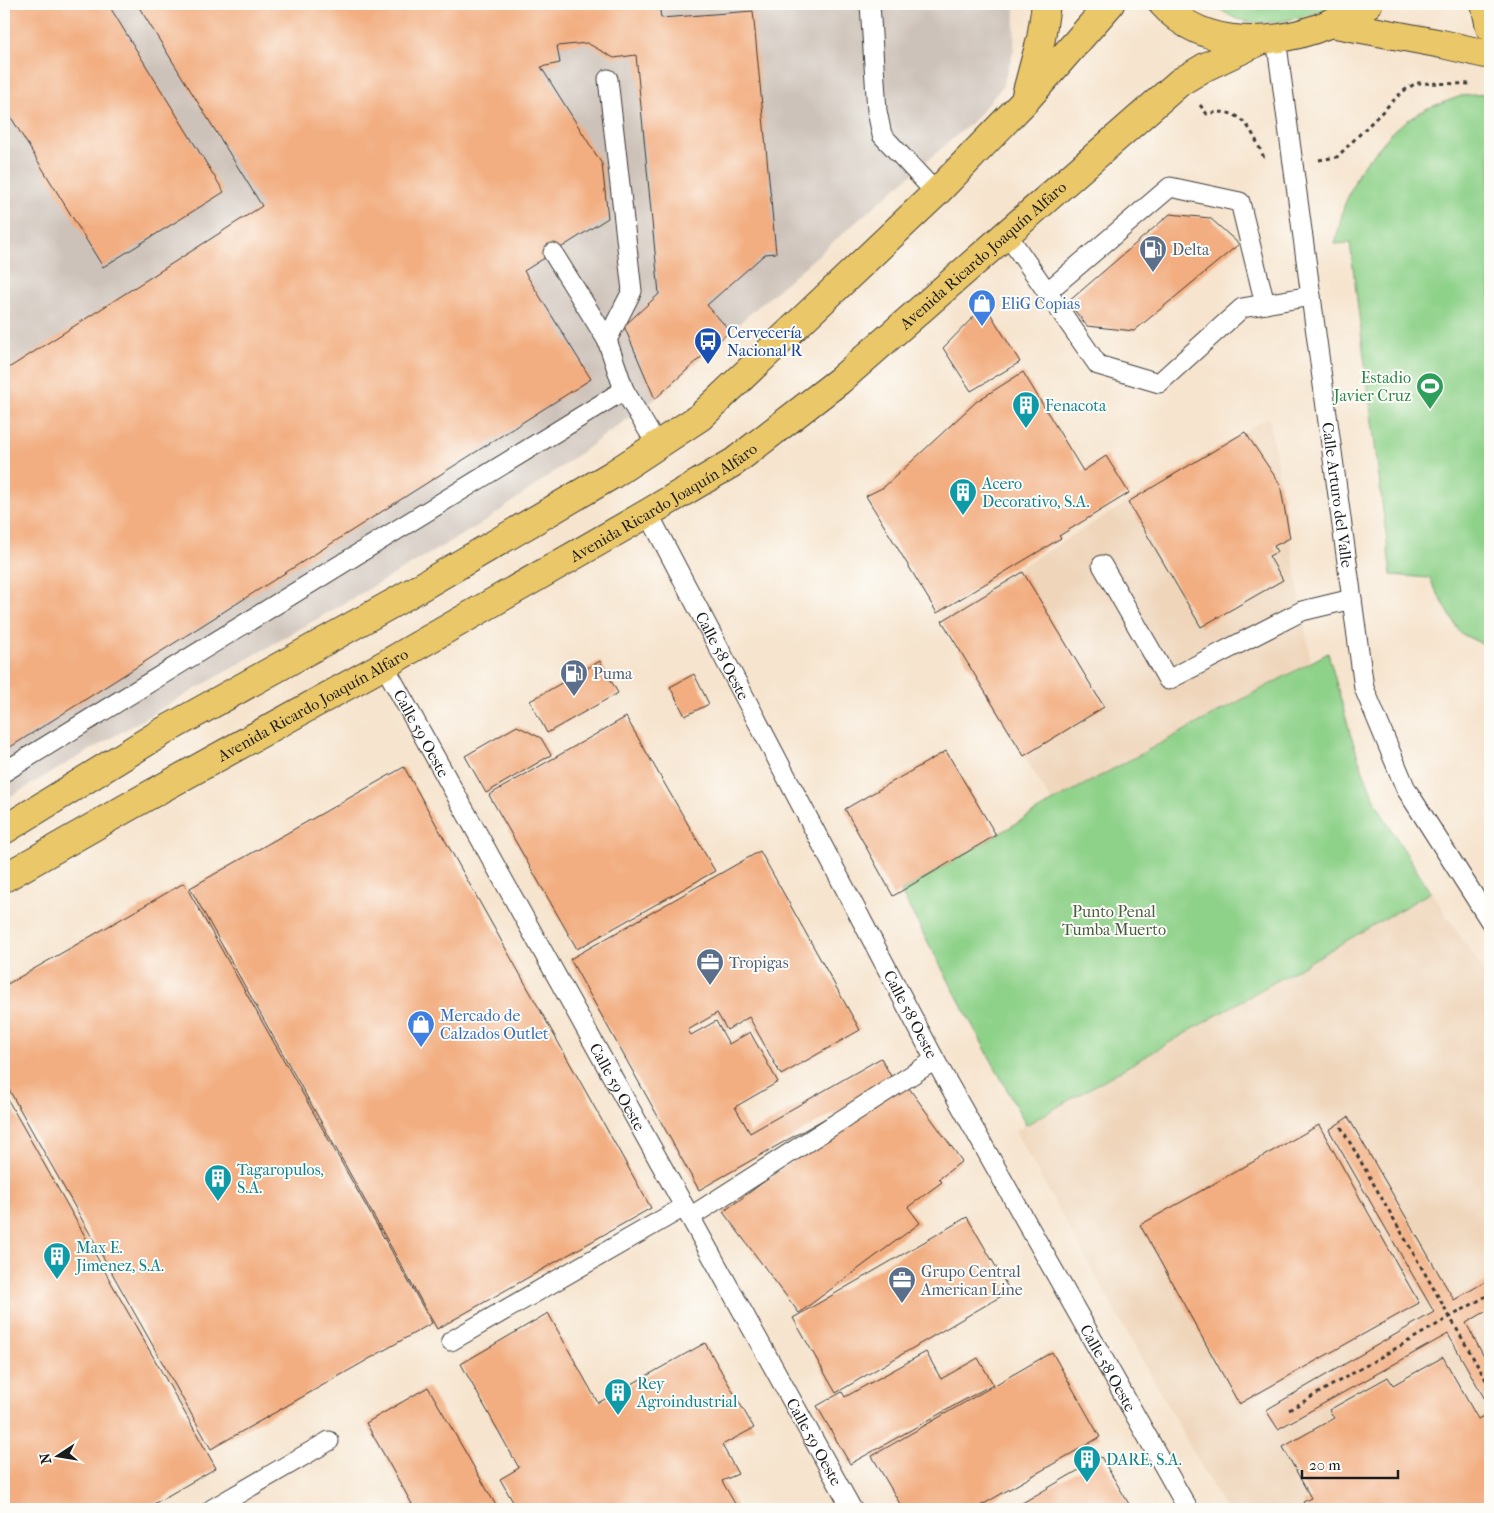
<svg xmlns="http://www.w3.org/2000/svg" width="1494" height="1513" font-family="'IM FELL French Canon',serif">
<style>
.built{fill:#efd6bb}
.industrial{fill:#cdc2b9}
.green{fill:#8ed189;stroke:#557652}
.building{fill:#f2ad80}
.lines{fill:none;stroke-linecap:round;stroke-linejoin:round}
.lane-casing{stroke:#3d3a37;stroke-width:21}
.primary-casing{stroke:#3d3a37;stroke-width:30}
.path{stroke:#3d3a37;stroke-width:3;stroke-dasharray:4 4;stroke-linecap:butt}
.lane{stroke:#fff;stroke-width:19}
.primary{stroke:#eac769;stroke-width:28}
.labels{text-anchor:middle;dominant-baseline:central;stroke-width:4;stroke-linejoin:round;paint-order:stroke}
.service-label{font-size:16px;fill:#4e5e75;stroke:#fdfcf7;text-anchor:start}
.street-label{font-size:16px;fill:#1c1c1c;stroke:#fdfcf7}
.shop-label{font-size:16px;fill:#366cbe;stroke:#fdfcf7;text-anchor:start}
.transit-label{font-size:16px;fill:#164399;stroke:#fdfcf7;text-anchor:start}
.leisure-label{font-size:16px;fill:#27864d;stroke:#fdfcf7;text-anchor:end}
.culture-label{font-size:16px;fill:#0d838f;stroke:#fdfcf7;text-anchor:start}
.park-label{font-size:16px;fill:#445b42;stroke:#fdfcf7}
</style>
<rect width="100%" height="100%" fill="#fdfcf7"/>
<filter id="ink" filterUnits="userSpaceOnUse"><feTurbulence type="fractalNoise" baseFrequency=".02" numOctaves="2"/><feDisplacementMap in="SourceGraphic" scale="10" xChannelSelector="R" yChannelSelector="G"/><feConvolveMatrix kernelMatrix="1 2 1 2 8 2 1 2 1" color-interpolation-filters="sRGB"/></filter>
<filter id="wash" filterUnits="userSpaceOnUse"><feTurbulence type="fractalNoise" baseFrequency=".0096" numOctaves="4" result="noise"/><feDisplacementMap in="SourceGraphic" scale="20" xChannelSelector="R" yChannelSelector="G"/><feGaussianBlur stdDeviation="1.12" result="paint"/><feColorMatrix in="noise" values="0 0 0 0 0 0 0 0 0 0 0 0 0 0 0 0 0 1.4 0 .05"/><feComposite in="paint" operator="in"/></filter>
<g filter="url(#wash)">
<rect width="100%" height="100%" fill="#f6e4ce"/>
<g class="built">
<path d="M1269,417L1311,662L1052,802L939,616Z"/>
<path d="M1431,892L1490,981V1509H1225L1015,1131Z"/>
</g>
<path class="industrial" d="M4,4H1015L1014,50L1002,87L972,122L730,331L655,399L486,521L4,800Z"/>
<g class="green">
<path d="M1216,4H1343C1309,16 1244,39 1216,4Z"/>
<path d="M1485,94L1490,95V648L1460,633L1429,578L1391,575L1350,243L1335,244L1344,206L1360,169L1396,128L1425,109L1461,96Z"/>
<path d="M1328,653C1343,705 1355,761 1380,810C1395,838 1414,864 1431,892L1026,1125L901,892L1052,802Z"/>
</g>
<g id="blocks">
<g class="building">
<path d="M4,4H108L224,192L103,267L4,106Z"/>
<path d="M137,4H659L661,18L753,11L776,253L765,254L707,305L730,331L655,399L624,326L659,294L636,55L614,58L587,43L557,46L560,63L541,67L602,164L608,218L524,271L591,379L4,751V371L262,206Z"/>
<path d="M1170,214L1210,218L1239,244L1134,331L1087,326L1068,302Z"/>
<path d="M985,305L1020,362L971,391L943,348Z"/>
<path d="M1023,372L1083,471L1106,456L1129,493L1059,536L1061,538L937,613L866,496L884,487L977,401Z"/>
<path d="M1245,432L1280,484L1290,538L1274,546L1277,552L1269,556L1283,580L1201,627L1128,502Z"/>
<path d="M1023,572L1104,707L1024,756L942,621Z"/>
<path d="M600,661L618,693L547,733L530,701Z"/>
<path d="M694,674L709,704L685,716L670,687Z"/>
<path d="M626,717L715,871L577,949L489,795Z"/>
<path d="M517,726L541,738L551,755L486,793L465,756Z"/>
<path d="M946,751L996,835L893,896L845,809Z"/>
<path d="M404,767L651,1208L437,1329L190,888Z"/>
<path d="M760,851L860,1030L781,1075L749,1017L727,1030L717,1013L688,1030L691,1035L716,1021L729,1044L750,1032L778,1082L735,1107L750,1133L881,1058L893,1080L699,1190L570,959Z"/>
<path d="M184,883L432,1323L211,1449L4,1081V986Z"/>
<path d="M906,1084L962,1161L939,1179L942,1182L908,1207L920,1223L799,1313L723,1212L880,1096Z"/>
<path d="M4,1093L216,1468L145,1509H4Z"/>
<path d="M1348,1117L1454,1300L1490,1279V1309L1466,1323L1490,1368V1408L1448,1334L1278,1429L1266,1410L1434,1312L1329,1130Z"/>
<path d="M1319,1125L1419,1303L1239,1404L1140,1225Z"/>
<path d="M967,1217L1010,1291L836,1393L793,1318Z"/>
<path d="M548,1313L598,1403L705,1343L754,1428L722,1445L738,1474L722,1481L738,1509H517L500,1479L519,1468L461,1364Z"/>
<path d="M926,1352L941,1379L978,1358L993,1384L850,1464L817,1406L842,1392L845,1397Z"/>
<path d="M1052,1352L1100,1437L975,1509H903L872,1456Z"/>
<path d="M1443,1357L1478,1419L1487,1414L1490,1420V1509H1307L1303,1502L1311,1498L1283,1447L1334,1418L1329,1410L1388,1377L1393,1385Z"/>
<path d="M428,1387L498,1509H404L412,1504L366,1423Z"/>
<path d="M1101,1457L1132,1509H1012Z"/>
</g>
</g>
</g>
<g filter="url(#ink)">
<use href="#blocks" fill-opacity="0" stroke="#3d3a37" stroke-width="1"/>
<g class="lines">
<g class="lane-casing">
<g id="lane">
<path d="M870,4L877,111L882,135L936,193"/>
<path id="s1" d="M1276,38L1364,688L1406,789L1490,921"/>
<path d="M1006,233L1098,365L1159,383L1242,308L1311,296"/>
<path d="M1047,292L1170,187L1240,202L1265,304"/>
<path d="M607,340L632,291L608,79"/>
<path d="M624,390L657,445"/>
<path id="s2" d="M648,513L935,1060L1188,1509"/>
<path d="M1102,565L1168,680L1302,611L1352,599"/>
<path id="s3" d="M384,665L852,1509"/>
<path d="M4,772L624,390L607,340L553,253"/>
<path d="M690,1217L935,1060"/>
<path d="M451,1341L684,1207"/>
<path d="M212,1509L329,1441"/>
</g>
</g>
<g class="primary-casing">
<g id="primary">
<path d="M1163,4C1204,51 1278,46 1331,23C1343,17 1356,10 1368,4"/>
<path d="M1485,4L1490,27"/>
<path d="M1330,23L1442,44L1490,55"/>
<path d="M1026,95L1041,39L1046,4"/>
<path d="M4,830L164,731L397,601L612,475L700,417L936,193L1024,102L1110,4"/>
<path id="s4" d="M4,878L128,807L384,665L648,513L734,462L839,381L1180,82L1205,67L1262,40"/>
</g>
</g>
<g class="path">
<path d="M1200,105L1207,114C1243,105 1252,131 1264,158"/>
<path d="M1319,160L1337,157L1402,92L1416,83L1473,84"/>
<path d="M1341,1127L1490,1387"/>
<path d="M1289,1410L1490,1294"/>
</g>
<use href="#lane" class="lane"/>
<use href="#primary" class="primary"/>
</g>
</g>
<defs>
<g id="fuel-pin" transform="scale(1.4375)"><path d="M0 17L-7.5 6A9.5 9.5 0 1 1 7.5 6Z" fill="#5c6f8a" stroke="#fdfcf7"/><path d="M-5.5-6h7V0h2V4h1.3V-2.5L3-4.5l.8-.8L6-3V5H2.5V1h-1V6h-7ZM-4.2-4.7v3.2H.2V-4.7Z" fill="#fff"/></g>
<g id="shop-pin" transform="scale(1.4375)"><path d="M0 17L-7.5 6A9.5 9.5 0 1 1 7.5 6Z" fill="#3f7fe0" stroke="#fdfcf7"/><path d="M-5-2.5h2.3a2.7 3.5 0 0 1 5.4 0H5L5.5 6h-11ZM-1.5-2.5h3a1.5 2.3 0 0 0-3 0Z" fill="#fff"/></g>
<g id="bus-pin" transform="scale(1.4375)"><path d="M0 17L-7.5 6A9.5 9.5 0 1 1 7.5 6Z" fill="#1a4fb4" stroke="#fdfcf7"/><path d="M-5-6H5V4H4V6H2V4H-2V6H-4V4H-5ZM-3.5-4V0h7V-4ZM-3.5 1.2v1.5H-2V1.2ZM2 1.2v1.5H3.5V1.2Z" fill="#fff"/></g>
<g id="stadium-pin" transform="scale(1.4375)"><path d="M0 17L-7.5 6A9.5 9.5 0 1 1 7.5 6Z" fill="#2e9e5b" stroke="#fdfcf7"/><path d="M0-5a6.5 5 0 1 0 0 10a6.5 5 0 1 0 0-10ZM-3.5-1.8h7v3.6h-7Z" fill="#fff"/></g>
<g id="building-pin" transform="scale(1.4375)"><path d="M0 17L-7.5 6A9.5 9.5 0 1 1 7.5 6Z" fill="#0f9aa8" stroke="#fdfcf7"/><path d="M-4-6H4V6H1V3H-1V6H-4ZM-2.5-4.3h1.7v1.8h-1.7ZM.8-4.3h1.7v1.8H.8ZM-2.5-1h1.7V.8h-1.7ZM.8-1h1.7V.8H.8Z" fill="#fff"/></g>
<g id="office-pin" transform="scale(1.4375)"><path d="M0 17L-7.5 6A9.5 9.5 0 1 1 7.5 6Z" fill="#5c6f8a" stroke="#fdfcf7"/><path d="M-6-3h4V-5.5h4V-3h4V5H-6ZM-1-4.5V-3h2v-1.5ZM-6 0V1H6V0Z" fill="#fff"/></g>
</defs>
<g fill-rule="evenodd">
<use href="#fuel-pin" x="1153" y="249"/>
<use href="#shop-pin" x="982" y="303"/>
<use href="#bus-pin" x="708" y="341"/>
<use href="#stadium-pin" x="1430" y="386"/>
<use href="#building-pin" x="1026" y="405"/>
<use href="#building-pin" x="963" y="492"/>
<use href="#fuel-pin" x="574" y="673"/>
<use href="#office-pin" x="710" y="962"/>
<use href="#shop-pin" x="421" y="1024"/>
<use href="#building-pin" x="218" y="1178"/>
<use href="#building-pin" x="57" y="1256"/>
<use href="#office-pin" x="902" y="1280"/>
<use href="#building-pin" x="618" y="1392"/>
<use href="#building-pin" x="1087" y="1459"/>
</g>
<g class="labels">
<g class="service-label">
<text x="1172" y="249">Delta</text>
<text x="593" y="673">Puma</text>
<text x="729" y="962">Tropigas</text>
<text x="921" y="1271">Grupo Central<tspan x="921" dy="18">American Line</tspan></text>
</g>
<g class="street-label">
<text stroke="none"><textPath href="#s4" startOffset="1164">Avenida Ricardo Joaquín Alfaro</textPath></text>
<text stroke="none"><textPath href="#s1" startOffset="461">Calle Arturo del Valle</textPath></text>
<text stroke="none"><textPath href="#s4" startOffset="759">Avenida Ricardo Joaquín Alfaro</textPath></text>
<text stroke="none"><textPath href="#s2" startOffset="161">Calle 58 Oeste</textPath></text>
<text stroke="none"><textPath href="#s4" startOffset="354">Avenida Ricardo Joaquín Alfaro</textPath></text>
<text stroke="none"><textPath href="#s3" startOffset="78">Calle 59 Oeste</textPath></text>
<text stroke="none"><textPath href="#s2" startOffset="566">Calle 58 Oeste</textPath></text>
<text stroke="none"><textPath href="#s3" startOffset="482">Calle 59 Oeste</textPath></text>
<text stroke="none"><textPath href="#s2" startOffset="971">Calle 58 Oeste</textPath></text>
<text stroke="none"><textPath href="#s3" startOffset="888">Calle 59 Oeste</textPath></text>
</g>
<g class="shop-label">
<text x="1001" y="303">EliG Copias</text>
<text x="440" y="1015">Mercado de<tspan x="440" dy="18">Calzados Outlet</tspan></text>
</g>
<g class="transit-label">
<text x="727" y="332">Cervecería<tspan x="727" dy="18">Nacional R</tspan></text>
</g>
<g class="leisure-label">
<text x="1411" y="377">Estadio<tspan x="1411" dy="18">Javier Cruz</tspan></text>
</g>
<g class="culture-label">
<text x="1045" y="405">Fenacota</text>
<text x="982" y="483">Acero<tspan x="982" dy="18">Decorativo, S.A.</tspan></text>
<text x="237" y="1169">Tagaropulos,<tspan x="237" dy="18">S.A.</tspan></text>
<text x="76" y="1247">Max E.<tspan x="76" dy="18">Jimenez, S.A.</tspan></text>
<text x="637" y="1383">Rey<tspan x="637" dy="18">Agroindustrial</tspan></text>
<text x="1106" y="1459">DARE, S.A.</text>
</g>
<g class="park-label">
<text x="1114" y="911">Punto Penal<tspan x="1114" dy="18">Tumba Muerto</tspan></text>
</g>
</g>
<rect width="1494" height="1513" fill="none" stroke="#fdfcf7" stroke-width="20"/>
<g transform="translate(58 1456) rotate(258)" stroke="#fdfcf7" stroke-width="4" paint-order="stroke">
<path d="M0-4L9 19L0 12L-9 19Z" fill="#1c1c1c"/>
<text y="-8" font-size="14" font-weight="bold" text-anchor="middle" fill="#1c1c1c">N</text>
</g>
<path d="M1302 1470v8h96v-8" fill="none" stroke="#1c1c1c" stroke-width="2.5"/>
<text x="1309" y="1470" font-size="15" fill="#1c1c1c" stroke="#fdfcf7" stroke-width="4" paint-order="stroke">20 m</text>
</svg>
